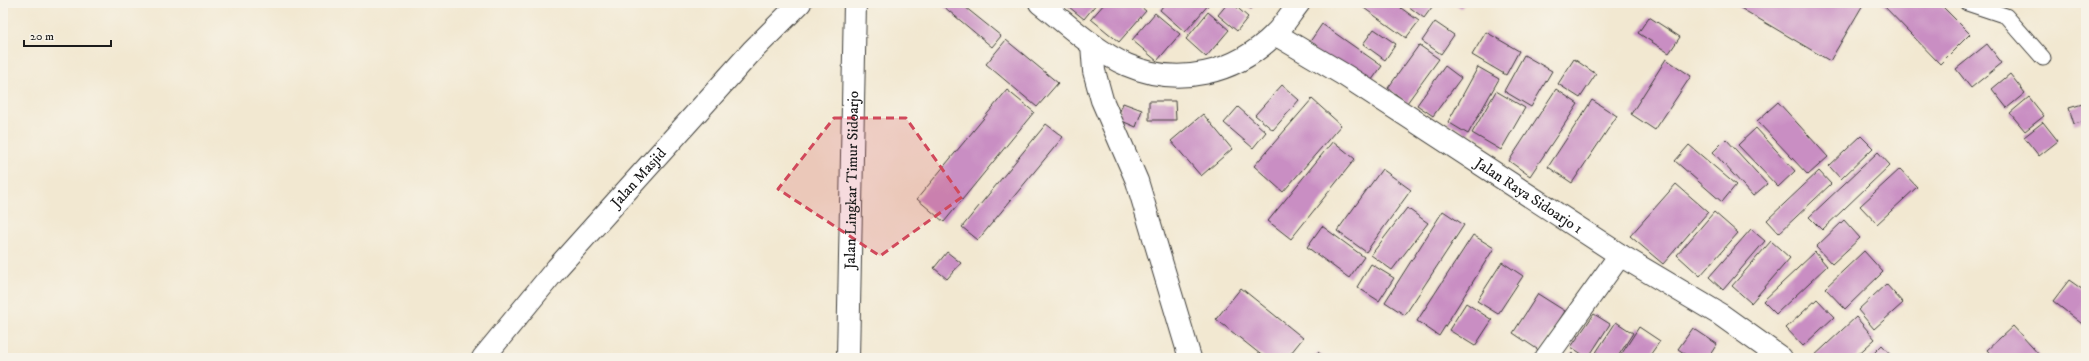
<svg xmlns="http://www.w3.org/2000/svg" width="2089" height="361" font-family="'IM FELL DW Pica',serif">
<style>
.building{fill:#c98ec3}
.lines{fill:none;stroke-linecap:round;stroke-linejoin:round}
.lane-casing{stroke:#3c3b37;stroke-width:17}
.street-casing{stroke:#3c3b37;stroke-width:24}
.secondary-casing{stroke:#3c3b37;stroke-width:24}
.lane{stroke:#fff;stroke-width:15}
.street{stroke:#fff;stroke-width:22}
.secondary{stroke:#fff;stroke-width:22}
.marked{fill:#d1495b;fill-opacity:0.2;stroke:#d1495b;stroke-width:3;stroke-dasharray:8 5;stroke-linejoin:round}
.labels{text-anchor:middle;dominant-baseline:central;stroke-width:3.5;stroke-linejoin:round;paint-order:stroke}
.street-label{font-size:15px;fill:#1c1c1c;stroke:#f7f3e8}
</style>
<rect width="100%" height="100%" fill="#f7f3e8"/>
<filter id="ink" filterUnits="userSpaceOnUse"><feTurbulence type="fractalNoise" baseFrequency=".025" numOctaves="2"/><feDisplacementMap in="SourceGraphic" scale="8" xChannelSelector="R" yChannelSelector="G"/><feConvolveMatrix kernelMatrix="1 2 1 2 8 2 1 2 1" color-interpolation-filters="sRGB"/></filter>
<filter id="wash" filterUnits="userSpaceOnUse"><feTurbulence type="fractalNoise" baseFrequency=".012" numOctaves="4" result="noise"/><feDisplacementMap in="SourceGraphic" scale="16" xChannelSelector="R" yChannelSelector="G"/><feGaussianBlur stdDeviation="0.9" result="paint"/><feColorMatrix in="noise" values="0 0 0 0 0 0 0 0 0 0 0 0 0 0 0 0 0 1.4 0 .05"/><feComposite in="paint" operator="in"/></filter>
<g filter="url(#wash)">
<rect width="100%" height="100%" fill="#f2e8d1"/>
<g id="blocks">
<g class="building">
<path d="M946,3H960L1001,36L992,47L943,6Z"/>
<path d="M1064,3H1097L1084,19Z"/>
<path d="M1105,3H1136L1146,11L1119,42L1091,19Z"/>
<path d="M1165,3H1210L1185,32L1160,10Z"/>
<path d="M1228,3H1232L1248,17L1237,31L1218,15Z"/>
<path d="M1244,3H1256L1251,9Z"/>
<path d="M1363,3H1394L1419,21L1406,38L1361,6Z"/>
<path d="M1404,3H1435L1424,18Z"/>
<path d="M1454,3H1465L1461,8Z"/>
<path d="M1732,3H1864L1830,61Z"/>
<path d="M1881,3H1939L1970,34L1940,64Z"/>
<path d="M2080,3H2086V12Z"/>
<path d="M1208,12L1229,30L1206,57L1186,39Z"/>
<path d="M1155,13L1180,34L1157,61L1132,40Z"/>
<path d="M1649,17L1680,37L1669,53L1638,33Z"/>
<path d="M1435,22L1454,35L1441,54L1422,41Z"/>
<path d="M1322,24L1382,66L1366,88L1307,46Z"/>
<path d="M1374,29L1396,44L1385,60L1363,44Z"/>
<path d="M1486,32L1519,51L1506,75L1472,55Z"/>
<path d="M1006,40L1058,83L1037,107L986,64Z"/>
<path d="M1987,44L2002,63L1971,88L1956,69Z"/>
<path d="M1419,45L1439,59L1407,103L1388,88Z"/>
<path d="M1524,55L1552,71L1531,107L1504,91Z"/>
<path d="M1574,59L1596,74L1580,98L1558,84Z"/>
<path d="M1666,59L1691,76L1655,130L1631,114Z"/>
<path d="M1445,66L1461,78L1433,116L1417,105Z"/>
<path d="M1478,67L1499,79L1468,134L1448,122Z"/>
<path d="M2010,74L2025,93L2007,108L1992,89Z"/>
<path d="M1282,85L1299,100L1273,130L1255,115Z"/>
<path d="M1556,89L1578,104L1530,176L1509,161Z"/>
<path d="M1007,90L1034,112L944,222L917,199Z"/>
<path d="M1496,91L1525,108L1501,150L1472,133Z"/>
<path d="M2029,97L2044,116L2025,131L2010,113Z"/>
<path d="M1312,99L1341,125L1283,192L1254,166Z"/>
<path d="M1592,100L1617,116L1572,183L1548,167Z"/>
<path d="M1149,101H1175L1176,120H1149Z"/>
<path d="M1778,102L1828,157L1808,175L1757,121Z"/>
<path d="M1123,103L1142,110L1136,127L1117,119Z"/>
<path d="M2086,103V121L2074,124L2069,108Z"/>
<path d="M1238,107L1266,132L1253,148L1224,123Z"/>
<path d="M1203,114L1232,149L1201,176L1171,141Z"/>
<path d="M2043,122L2058,141L2039,156L2024,137Z"/>
<path d="M1046,124L1063,137L978,240L962,227Z"/>
<path d="M1756,128L1795,171L1778,187L1738,145Z"/>
<path d="M1861,136L1873,148L1841,179L1829,166Z"/>
<path d="M1726,139L1767,184L1753,196L1713,152Z"/>
<path d="M1333,141L1355,159L1291,239L1268,221Z"/>
<path d="M1689,145L1736,185L1722,202L1675,161Z"/>
<path d="M1878,152L1890,165L1822,230L1809,217Z"/>
<path d="M1382,169L1411,190L1366,252L1337,231Z"/>
<path d="M1900,169L1917,187L1877,224L1860,206Z"/>
<path d="M1819,171L1831,184L1779,233L1767,220Z"/>
<path d="M1676,184L1708,212L1663,264L1630,236Z"/>
<path d="M1407,208L1428,223L1392,270L1371,255Z"/>
<path d="M1443,211L1464,225L1405,315L1385,302Z"/>
<path d="M1714,212L1738,233L1700,276L1677,255Z"/>
<path d="M1844,220L1860,238L1832,264L1816,247Z"/>
<path d="M1322,226L1364,257L1349,278L1307,247Z"/>
<path d="M1751,229L1765,241L1723,290L1709,277Z"/>
<path d="M1473,235L1494,248L1439,336L1417,321Z"/>
<path d="M1771,241L1790,258L1751,303L1732,286Z"/>
<path d="M1864,251L1883,272L1845,309L1825,288Z"/>
<path d="M947,252L961,263L947,279L934,268Z"/>
<path d="M1815,252L1827,266L1776,314L1763,301Z"/>
<path d="M1502,262L1523,276L1498,314L1477,301Z"/>
<path d="M1371,264L1394,278L1379,301L1357,287Z"/>
<path d="M2069,280L2086,292V327L2053,301Z"/>
<path d="M1886,284L1903,303L1874,329L1858,310Z"/>
<path d="M1241,288L1303,338L1287,358H1265L1216,319Z"/>
<path d="M1538,294L1565,311L1540,351L1513,333Z"/>
<path d="M1817,299L1834,317L1803,346L1786,328Z"/>
<path d="M1466,303L1492,320L1475,346L1449,330Z"/>
<path d="M1594,314L1610,324L1588,358L1571,347Z"/>
<path d="M1856,317L1875,339L1854,358H1812Z"/>
<path d="M1616,322L1633,333L1617,358H1594L1593,357Z"/>
<path d="M2013,326L2041,357L2040,358H1994L1987,350Z"/>
<path d="M1639,327L1660,341L1648,358H1619Z"/>
<path d="M1693,328L1717,344L1708,358H1691L1678,349Z"/>
<path d="M1882,345L1894,358H1869Z"/>
<path d="M1318,352L1325,358H1312Z"/>
<path d="M1572,353L1578,358H1568Z"/>
</g>
</g>
</g>
<g filter="url(#ink)">
<use href="#blocks" fill-opacity="0" stroke="#3c3b37" stroke-width="1"/>
<g class="lines">
<g class="lane-casing">
<path id="lane" d="M1967,3L2006,16L2043,58"/>
</g>
<g class="street-casing">
<g id="street">
<path d="M1092,44L1094,71L1102,100L1137,181L1190,358"/>
<path d="M1546,358L1620,255"/>
</g>
</g>
<g class="secondary-casing">
<g id="secondary">
<path d="M1040,3C1067,24 1095,51 1127,65C1178,87 1235,74 1275,34C1284,25 1291,13 1299,3"/>
<path id="s1" d="M1275,34L1346,76L1620,255L1721,315L1781,358"/>
<path id="s2" d="M483,358L557,268L752,51L800,3"/>
<path id="s3" d="M848,358L855,3"/>
</g>
</g>
<use href="#lane" class="lane"/>
<use href="#street" class="street"/>
<use href="#secondary" class="secondary"/>
</g>
</g>
<path class="marked" d="M834,118H906L962,197L880,256L778,189Z"/>
<g class="labels">
<g class="street-label">
<text stroke="none"><textPath href="#s2" startOffset="238">Jalan Masjid</textPath></text>
<text stroke="none"><textPath href="#s3" startOffset="178">Jalan Lingkar Timur Sidoarjo</textPath></text>
<text stroke="none"><textPath href="#s1" startOffset="301">Jalan Raya Sidoarjo 1</textPath></text>
</g>
</g>
<rect width="2089" height="361" fill="none" stroke="#f7f3e8" stroke-width="16"/>
<path d="M24 40v6h87v-6" fill="none" stroke="#1c1c1c" stroke-width="2"/>
<text x="30" y="40" font-size="12" fill="#1c1c1c" stroke="#f7f3e8" stroke-width="3" paint-order="stroke">20 m</text>
</svg>
